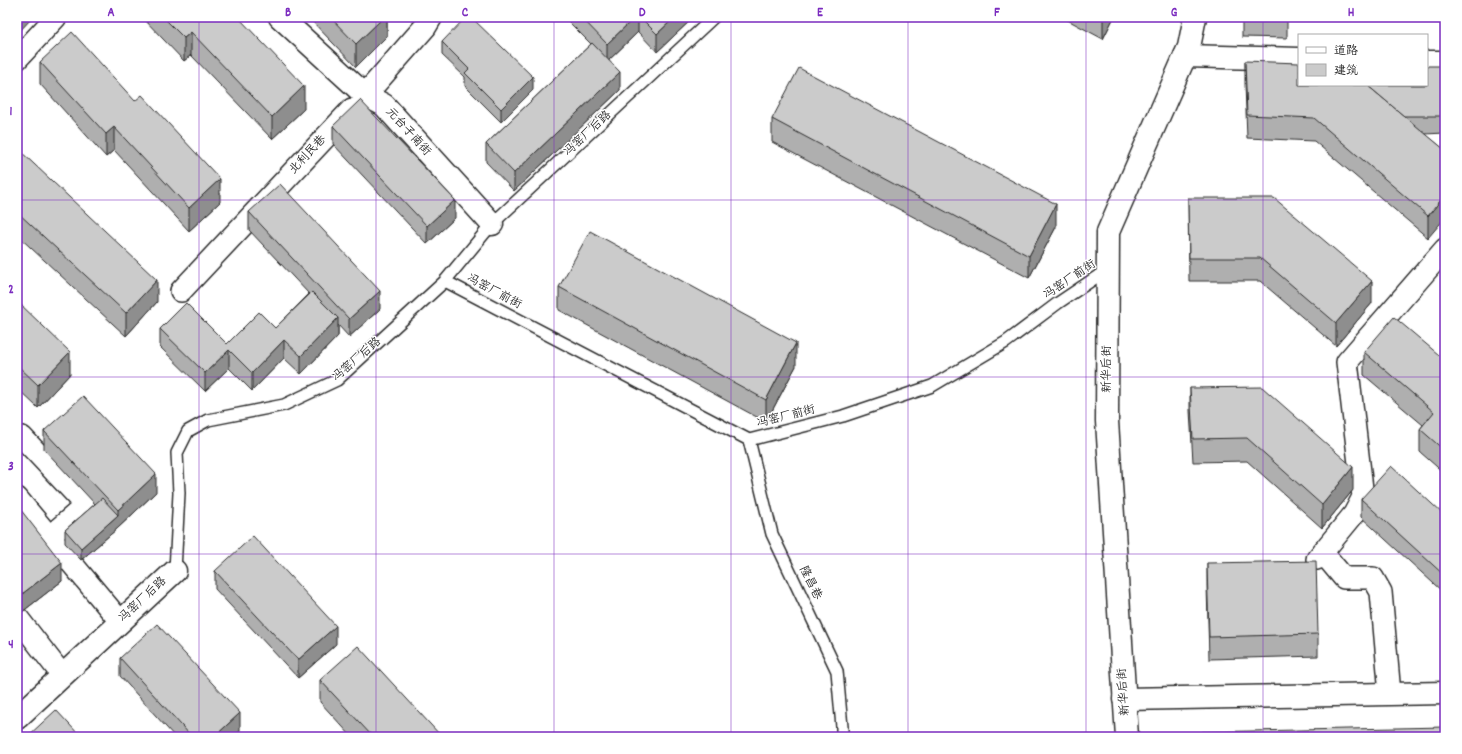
<svg xmlns="http://www.w3.org/2000/svg" width="1462" height="754" font-family="Dekko,'LXGW WenKai TC',sans-serif">
<style>
.lines{fill:none;stroke-linecap:round;stroke-linejoin:round}
.service-casing{stroke:#2b2b2b;stroke-width:14}
.minor-casing{stroke:#2b2b2b;stroke-width:24}
.tertiary-casing{stroke:#2b2b2b;stroke-width:25}
.service{stroke:#fff;stroke-width:11}
.minor{stroke:#fff;stroke-width:21}
.tertiary{stroke:#fff;stroke-width:22}
.wall{fill:#afafaf;stroke:#2b2b2b}
.shaded-wall{fill:#8e8e8e;stroke:#2b2b2b}
.building{fill:#cbcbcb;stroke:#2b2b2b}
.grid{fill:none;stroke:#7b2cbf;stroke-width:1;stroke-opacity:0.55}
.labels{text-anchor:middle;dominant-baseline:central;stroke-width:3;stroke-linejoin:round;paint-order:stroke}
.street-label{font-size:12px;fill:#2b2b2b;stroke:#fff}
.neatline{fill:none;stroke:#7b2cbf;stroke-width:1.5}
.grid-label{font-size:13px;text-anchor:middle;font-weight:bold;fill:#7b2cbf}
</style>
<rect width="100%" height="100%" fill="#fff"/>
<filter id="ink" filterUnits="userSpaceOnUse"><feTurbulence type="fractalNoise" baseFrequency=".025" numOctaves="2"/><feDisplacementMap in="SourceGraphic" scale="8" xChannelSelector="R" yChannelSelector="G"/><feConvolveMatrix kernelMatrix="1 2 1 2 8 2 1 2 1" color-interpolation-filters="sRGB"/></filter>
<g filter="url(#ink)">
<g class="lines">
<g class="service-casing">
<g id="service">
<path d="M445,281L749,440L843,416L932,386L1006,342L1058,303L1107,270"/>
<path d="M749,440L772,534L837,671L842,727V737"/>
<path d="M175,571L179,493L177,453L188,431L208,420L284,405L337,380L445,281L492,224L714,17"/>
</g>
</g>
<g class="minor-casing">
<g id="minor">
<path d="M17,59L56,17"/>
<path d="M181,291L352,109"/>
<path d="M22,437L86,505L49,537"/>
<path d="M17,498L120,621"/>
<path d="M1323,553L1344,578H1373L1381,592L1390,694"/>
<path d="M1317,559L1354,514L1363,497L1347,362L1445,249"/>
<path d="M17,617L62,675"/>
</g>
</g>
<g class="tertiary-casing">
<g id="tertiary">
<path d="M280,17L365,95L384,105L492,224"/>
<path d="M1185,56L1299,59"/>
<path d="M1427,62H1445"/>
<path d="M365,95L425,27L431,17"/>
<path d="M1124,699L1445,693"/>
<path d="M17,718L175,571"/>
<path d="M1127,737L1107,421L1108,232L1189,47L1195,17"/>
</g>
</g>
<use href="#service" class="service"/>
<use href="#minor" class="minor"/>
<use href="#tertiary" class="tertiary"/>
</g>
<g class="wall">
<path d="M142,17H238L304,109L272,139L191,55L184,61Z"/>
<path d="M308,17H387V36L356,67Z"/>
<path d="M564,17H694L657,52L638,32L609,60L620,90L514,191L486,162V144L591,44Z"/>
<path d="M1062,17H1114L1103,39Z"/>
<path d="M1242,17H1287V38L1242,37Z"/>
<path d="M442,42L533,90L501,122L465,86V77L442,55Z"/>
<path d="M1245,61L1299,85L1445,66V133L1425,134L1445,150L1428,238L1314,141L1247,138L1245,84Z"/>
<path d="M40,62L220,202L189,231L114,150L106,157L40,84Z"/>
<path d="M772,119L1056,227L1029,278L772,142Z"/>
<path d="M333,126L455,218L427,244L333,144Z"/>
<path d="M17,148L157,302L126,336L17,235Z"/>
<path d="M1188,198L1372,303L1336,346L1260,281H1189Z"/>
<path d="M249,212L380,309L349,337L338,325V336L301,374L284,358L252,391L229,368L205,391L160,347V329L227,344L275,328L309,294L249,230Z"/>
<path d="M559,287L796,366L766,422L559,310Z"/>
<path d="M17,301L70,374L38,408L17,388Z"/>
<path d="M1364,352L1445,360V474L1420,452V429L1423,425L1364,375Z"/>
<path d="M1190,388L1353,490L1322,528L1247,461L1193,462L1190,411Z"/>
<path d="M44,431L156,492L118,528L81,560L65,543V530L95,504L44,449Z"/>
<path d="M1361,499L1445,516V594L1361,517Z"/>
<path d="M17,505L62,581L22,612L17,606Z"/>
<path d="M1207,563L1318,634V656L1209,659L1207,586Z"/>
<path d="M215,571L336,644L298,678L215,589Z"/>
<path d="M120,658L240,731L233,737H175L120,676Z"/>
<path d="M320,680L442,737H352L320,702Z"/>
</g>
<g class="shaded-wall">
<path d="M17,17H33L17,34Z"/>
<path d="M384,17H387V36L356,67V44Z"/>
<path d="M635,17H638V32L607,62V44Z"/>
<path d="M675,17H694L657,52V34Z"/>
<path d="M1103,17H1114L1103,39Z"/>
<path d="M191,32V55L184,61V38Z"/>
<path d="M620,72V90L514,191V173Z"/>
<path d="M533,77V90L501,122V109Z"/>
<path d="M304,86V109L272,139V117Z"/>
<path d="M114,127V150L106,157V134Z"/>
<path d="M220,179V202L189,231V208Z"/>
<path d="M1445,195V218L1428,238V216Z"/>
<path d="M455,200V218L427,244V226Z"/>
<path d="M1056,204V227L1029,278V256Z"/>
<path d="M157,280V302L126,336V313Z"/>
<path d="M1372,281V303L1336,346V323Z"/>
<path d="M380,291V309L349,337V319Z"/>
<path d="M338,318V336L301,374V356Z"/>
<path d="M284,340V358L252,391V373Z"/>
<path d="M796,343V366L766,422V400Z"/>
<path d="M229,350V368L205,391V373Z"/>
<path d="M70,352V374L38,408V385Z"/>
<path d="M1353,467V490L1322,528V505Z"/>
<path d="M156,474V492L118,528L81,560V548L118,515V510Z"/>
<path d="M62,563V581L22,612V594Z"/>
<path d="M336,626V644L298,678V660Z"/>
<path d="M240,713V731L233,737H214Z"/>
</g>
<g class="building">
<path d="M163,17H238L304,86L272,117L191,32L184,38Z"/>
<path d="M330,17H384L356,44Z"/>
<path d="M466,17H471L533,77L501,109L465,73L469,69L442,42Z"/>
<path d="M581,17H635L607,44Z"/>
<path d="M640,17H675L657,34Z"/>
<path d="M72,32L135,101L142,95L220,179L189,208L114,127L106,134L40,62Z"/>
<path d="M592,43L620,72L514,173L486,144Z"/>
<path d="M1245,61L1299,63V85H1367L1445,150V195L1428,216L1314,118L1247,115Z"/>
<path d="M1427,66H1445V116H1404L1367,85H1427Z"/>
<path d="M799,68L1056,204L1029,256L772,119Z"/>
<path d="M360,100L455,200L427,226L333,126Z"/>
<path d="M17,148L157,280L126,313L17,212Z"/>
<path d="M280,184L380,291L349,319L249,212Z"/>
<path d="M1188,198H1274L1372,281L1336,323L1260,258H1189Z"/>
<path d="M590,231L796,343L766,400L559,287Z"/>
<path d="M312,292L338,318L301,356L284,340L252,373L229,350L205,373L160,329L186,303L227,344L259,312L275,328Z"/>
<path d="M17,301L70,352L38,385L17,365Z"/>
<path d="M1394,317L1445,360V451L1420,429L1434,412L1364,352Z"/>
<path d="M1262,387L1353,467L1322,505L1247,438L1193,439L1190,388Z"/>
<path d="M83,396L156,474L118,510L44,431Z"/>
<path d="M1391,466L1445,516V576L1361,499Z"/>
<path d="M102,498L118,515L81,548L65,530Z"/>
<path d="M17,505L62,563L22,594L17,589Z"/>
<path d="M253,536L336,626L298,660L215,571Z"/>
<path d="M1316,561L1318,634L1209,637L1207,563Z"/>
<path d="M157,624L240,713L214,737H192L120,658Z"/>
<path d="M358,646L442,737H373L320,680Z"/>
<path d="M56,710L81,737H27Z"/>
<path d="M1445,727V737H1202V732Z"/>
</g>
</g>
<path class="grid" d="M199,17V737M376,17V737M554,17V737M731,17V737M908,17V737M1086,17V737M1263,17V737M17,200H1445M17,377H1445M17,554H1445"/>
<g class="labels">
<g class="street-label">
<text transform="translate(408 132) rotate(48)">元台子南街</text>
<text transform="translate(588 134) rotate(-43)">冯窑厂后路</text>
<text transform="translate(308 155) rotate(-47)">北利民巷</text>
<text transform="translate(1070 280) rotate(-34)">冯窑厂前街</text>
<text transform="translate(494 292) rotate(28)">冯窑厂前街</text>
<text transform="translate(357 360) rotate(-41)">冯窑厂后路</text>
<text transform="translate(1107 369) rotate(-90)">新华后街</text>
<text transform="translate(786 417) rotate(-14)">冯窑厂前街</text>
<text transform="translate(810 583) rotate(64)">隆昌巷</text>
<text transform="translate(143 600) rotate(-43)">冯窑厂后路</text>
<text transform="translate(1124 692) rotate(-94)">新华后街</text>
</g>
</g>
<rect width="1462" height="754" fill="none" stroke="#fff" stroke-width="44"/>
<rect x="1298" y="34" width="130" height="52" fill="#ffffff" stroke="#aaaaaa"/>
<rect x="1306" y="47" width="20" height="6" fill="#ffffff" stroke="#aaaaaa"/>
<text x="1334" y="54" font-size="12" fill="#2b2b2b">道路</text>
<rect x="1306" y="64" width="20" height="12" fill="#cbcbcb" stroke="#aaaaaa"/>
<text x="1334" y="74" font-size="12" fill="#2b2b2b">建筑</text>
<rect x="22" y="22" width="1418" height="710" class="neatline"/>
<g class="grid-label">
<text x="111" y="16">A</text>
<text x="288" y="16">B</text>
<text x="465" y="16">C</text>
<text x="642" y="16">D</text>
<text x="820" y="16">E</text>
<text x="997" y="16">F</text>
<text x="1174" y="16">G</text>
<text x="1351" y="16">H</text>
<text x="11" y="115">1</text>
<text x="11" y="293">2</text>
<text x="11" y="470">3</text>
<text x="11" y="648">4</text>
</g>
</svg>
